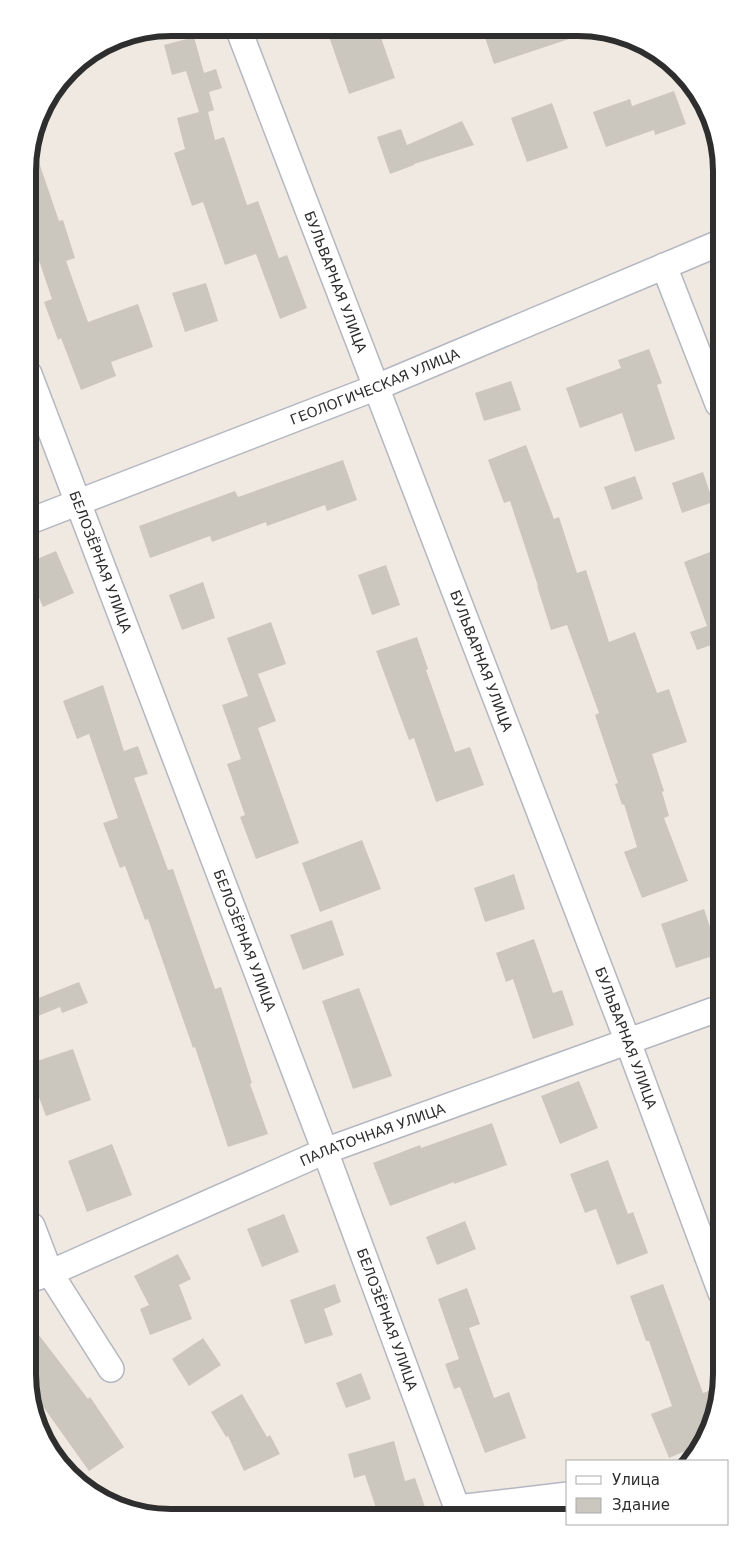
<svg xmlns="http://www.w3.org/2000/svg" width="749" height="1545" font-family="'DejaVu Sans',sans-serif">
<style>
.building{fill:#cbc7bf}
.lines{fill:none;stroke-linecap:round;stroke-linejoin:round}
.minor-casing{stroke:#b4b7c1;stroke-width:28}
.minor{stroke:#fff;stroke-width:25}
.labels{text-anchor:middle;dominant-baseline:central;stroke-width:4;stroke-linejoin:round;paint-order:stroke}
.street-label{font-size:14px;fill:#2e2e2e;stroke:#fff}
.rim{fill:none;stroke:#2e2e2e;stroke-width:6}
</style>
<rect width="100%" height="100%" fill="#efe9e1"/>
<g class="building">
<path d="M326,28L378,29L395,78L349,94Z"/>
<path d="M482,29L587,30V33L494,64Z"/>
<path d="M194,37L204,73L216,69L222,88L209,92L214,110L208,112L215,140L224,137L247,205L258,201L279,258L287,255L307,308L280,319L256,254L225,265L203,202L192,206L174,153L185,149L177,118L199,112L186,71L172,75L164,45Z"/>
<path d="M674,91L686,124L655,135L654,130L606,147L593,112L630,99L632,106Z"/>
<path d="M552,103L568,148L527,162L511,118Z"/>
<path d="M462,121L474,145L414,164V165L390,174L377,137L401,129L407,145Z"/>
<path d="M32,142L59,221L63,220L75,258L66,261L88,322L138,304L153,347L111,362L116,376L81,390L61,338L58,340L44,302L52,299L29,231V153Z"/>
<path d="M206,283L218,321L185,332L172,293Z"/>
<path d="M649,349L662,383L657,385L675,439L635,452L622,413L580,428L566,388L621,368L618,360Z"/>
<path d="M511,381L521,410L484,421L475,393Z"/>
<path d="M526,445L554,519L559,517L577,573L586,570L609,642L635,632L657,693L669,689L687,742L652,754L664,791L662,792L669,816L664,818L688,881L642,898L624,852L637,847L624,804L622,805L615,784L618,783L595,715L599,713L567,625L551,630L537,586H538L510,501L504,503L488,460Z"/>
<path d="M343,460L357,500L327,511L325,505L267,526L266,522L212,542L210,536L150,558L139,526L235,491L238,497Z"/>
<path d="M703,472L713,502L682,513L672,483Z"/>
<path d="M635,476L643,499L612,510L604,487Z"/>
<path d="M718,549V650H716L714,644L697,650L690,632L707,626L684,562Z"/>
<path d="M56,551L74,593L43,607L30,576V562Z"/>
<path d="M386,565L400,605L372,615L358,575Z"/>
<path d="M203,582L215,618L182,630L169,595Z"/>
<path d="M271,622L286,664L258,674L276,721L258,728L299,843L256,859L240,817L245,815L227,764L241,759L222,705L248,696L227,638Z"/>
<path d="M417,637L428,669L426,670L455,752L470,747L484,785L436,802L414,738L409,740L376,651Z"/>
<path d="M103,685L124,751L138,746L148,774L134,778L168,870L173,869L215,989L221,987L252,1083L250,1084L268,1134L228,1147L195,1047L193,1048L148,919L145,920L125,866L120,868L103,823L118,818L89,734L77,739L63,701Z"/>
<path d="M362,840L381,889L320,912L302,863Z"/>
<path d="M514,874L525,909L485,922L474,888Z"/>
<path d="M704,909L719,954L676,968L661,924Z"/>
<path d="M332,920L344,955L303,970L290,935Z"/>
<path d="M534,939L553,993L562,990L574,1025L533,1039L513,979L506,982L496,953Z"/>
<path d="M79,982L88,1003L62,1013L60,1007L31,1019V1001Z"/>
<path d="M359,988L392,1076L353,1089L322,1001Z"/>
<path d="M73,1049L91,1100L46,1116L31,1076V1063Z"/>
<path d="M579,1081L598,1128L560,1144L541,1096Z"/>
<path d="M492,1123L507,1165L454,1184V1182L390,1206L373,1163L420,1145L421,1148Z"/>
<path d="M112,1144L132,1195L87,1212L68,1161Z"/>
<path d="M608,1160L628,1214L633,1212L648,1253L617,1265L596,1209L585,1213L570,1174Z"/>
<path d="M284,1214L299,1252L262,1267L247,1229Z"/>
<path d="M465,1221L476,1249L437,1265L426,1237Z"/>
<path d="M178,1254L191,1279L179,1285L192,1319L150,1335L140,1309L149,1305L134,1276Z"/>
<path d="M335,1284L341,1302L324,1309L333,1335L305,1344L290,1300Z"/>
<path d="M663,1284L703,1393L720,1387L697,1446L669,1458L651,1414L672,1406L649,1341H646L630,1296Z"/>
<path d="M467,1288L480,1324L469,1328L494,1398L509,1392L526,1438L485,1453L460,1387L454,1389L445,1364L459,1359L438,1299Z"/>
<path d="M32,1326L88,1399L90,1397L124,1447L89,1471L32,1391Z"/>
<path d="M203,1338L221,1365L189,1386L172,1359Z"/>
<path d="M361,1373L371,1399L346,1408L336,1383Z"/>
<path d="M242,1394L267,1437L270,1435L280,1454L244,1471L228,1436L226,1437L211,1412Z"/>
<path d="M394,1441L405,1481L415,1478L427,1513L378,1514L365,1475L354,1478L348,1454Z"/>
</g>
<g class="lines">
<g class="minor-casing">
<g id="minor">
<path id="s1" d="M238,28L628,1042L721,1293"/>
<path d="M664,266L718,404"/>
<path id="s2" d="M29,374L325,1151L457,1508L568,1495"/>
<path id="s3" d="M30,521L377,387L717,244"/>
<path d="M32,1226L50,1273L111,1369"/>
<path id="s4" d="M32,1279L50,1273L325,1151L720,1008"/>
</g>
</g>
<use href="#minor" class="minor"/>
</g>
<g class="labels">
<g class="street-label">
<text stroke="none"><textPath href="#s1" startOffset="272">БУЛЬВАРНАЯ УЛИЦА</textPath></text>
<text stroke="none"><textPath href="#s3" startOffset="370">ГЕОЛОГИЧЕСКАЯ УЛИЦА</textPath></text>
<text stroke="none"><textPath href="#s2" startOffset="201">БЕЛОЗЁРНАЯ УЛИЦА</textPath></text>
<text stroke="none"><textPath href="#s1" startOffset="678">БУЛЬВАРНАЯ УЛИЦА</textPath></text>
<text stroke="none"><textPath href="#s2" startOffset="606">БЕЛОЗЁРНАЯ УЛИЦА</textPath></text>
<text stroke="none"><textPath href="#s1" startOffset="1082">БУЛЬВАРНАЯ УЛИЦА</textPath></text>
<text stroke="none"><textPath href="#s4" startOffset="370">ПАЛАТОЧНАЯ УЛИЦА</textPath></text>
<text stroke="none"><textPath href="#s2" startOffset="1011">БЕЛОЗЁРНАЯ УЛИЦА</textPath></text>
</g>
</g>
<path d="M0 0H749V1545H0ZM171 36H578A135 135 0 0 1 713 171V1374A135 135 0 0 1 578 1509H171A135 135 0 0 1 36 1374V171A135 135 0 0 1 171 36Z" fill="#fff" fill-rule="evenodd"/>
<path class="rim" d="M171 36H578A135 135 0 0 1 713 171V1374A135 135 0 0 1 578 1509H171A135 135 0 0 1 36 1374V171A135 135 0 0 1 171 36Z"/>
<rect x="566" y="1460" width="162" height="65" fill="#ffffff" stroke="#ababab"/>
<rect x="576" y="1476" width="25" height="8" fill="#ffffff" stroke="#ababab"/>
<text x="612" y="1485" font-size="15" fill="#2e2e2e">Улица</text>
<rect x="576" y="1498" width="25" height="15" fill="#cbc7bf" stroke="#ababab"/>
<text x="612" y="1510" font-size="15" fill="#2e2e2e">Здание</text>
</svg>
